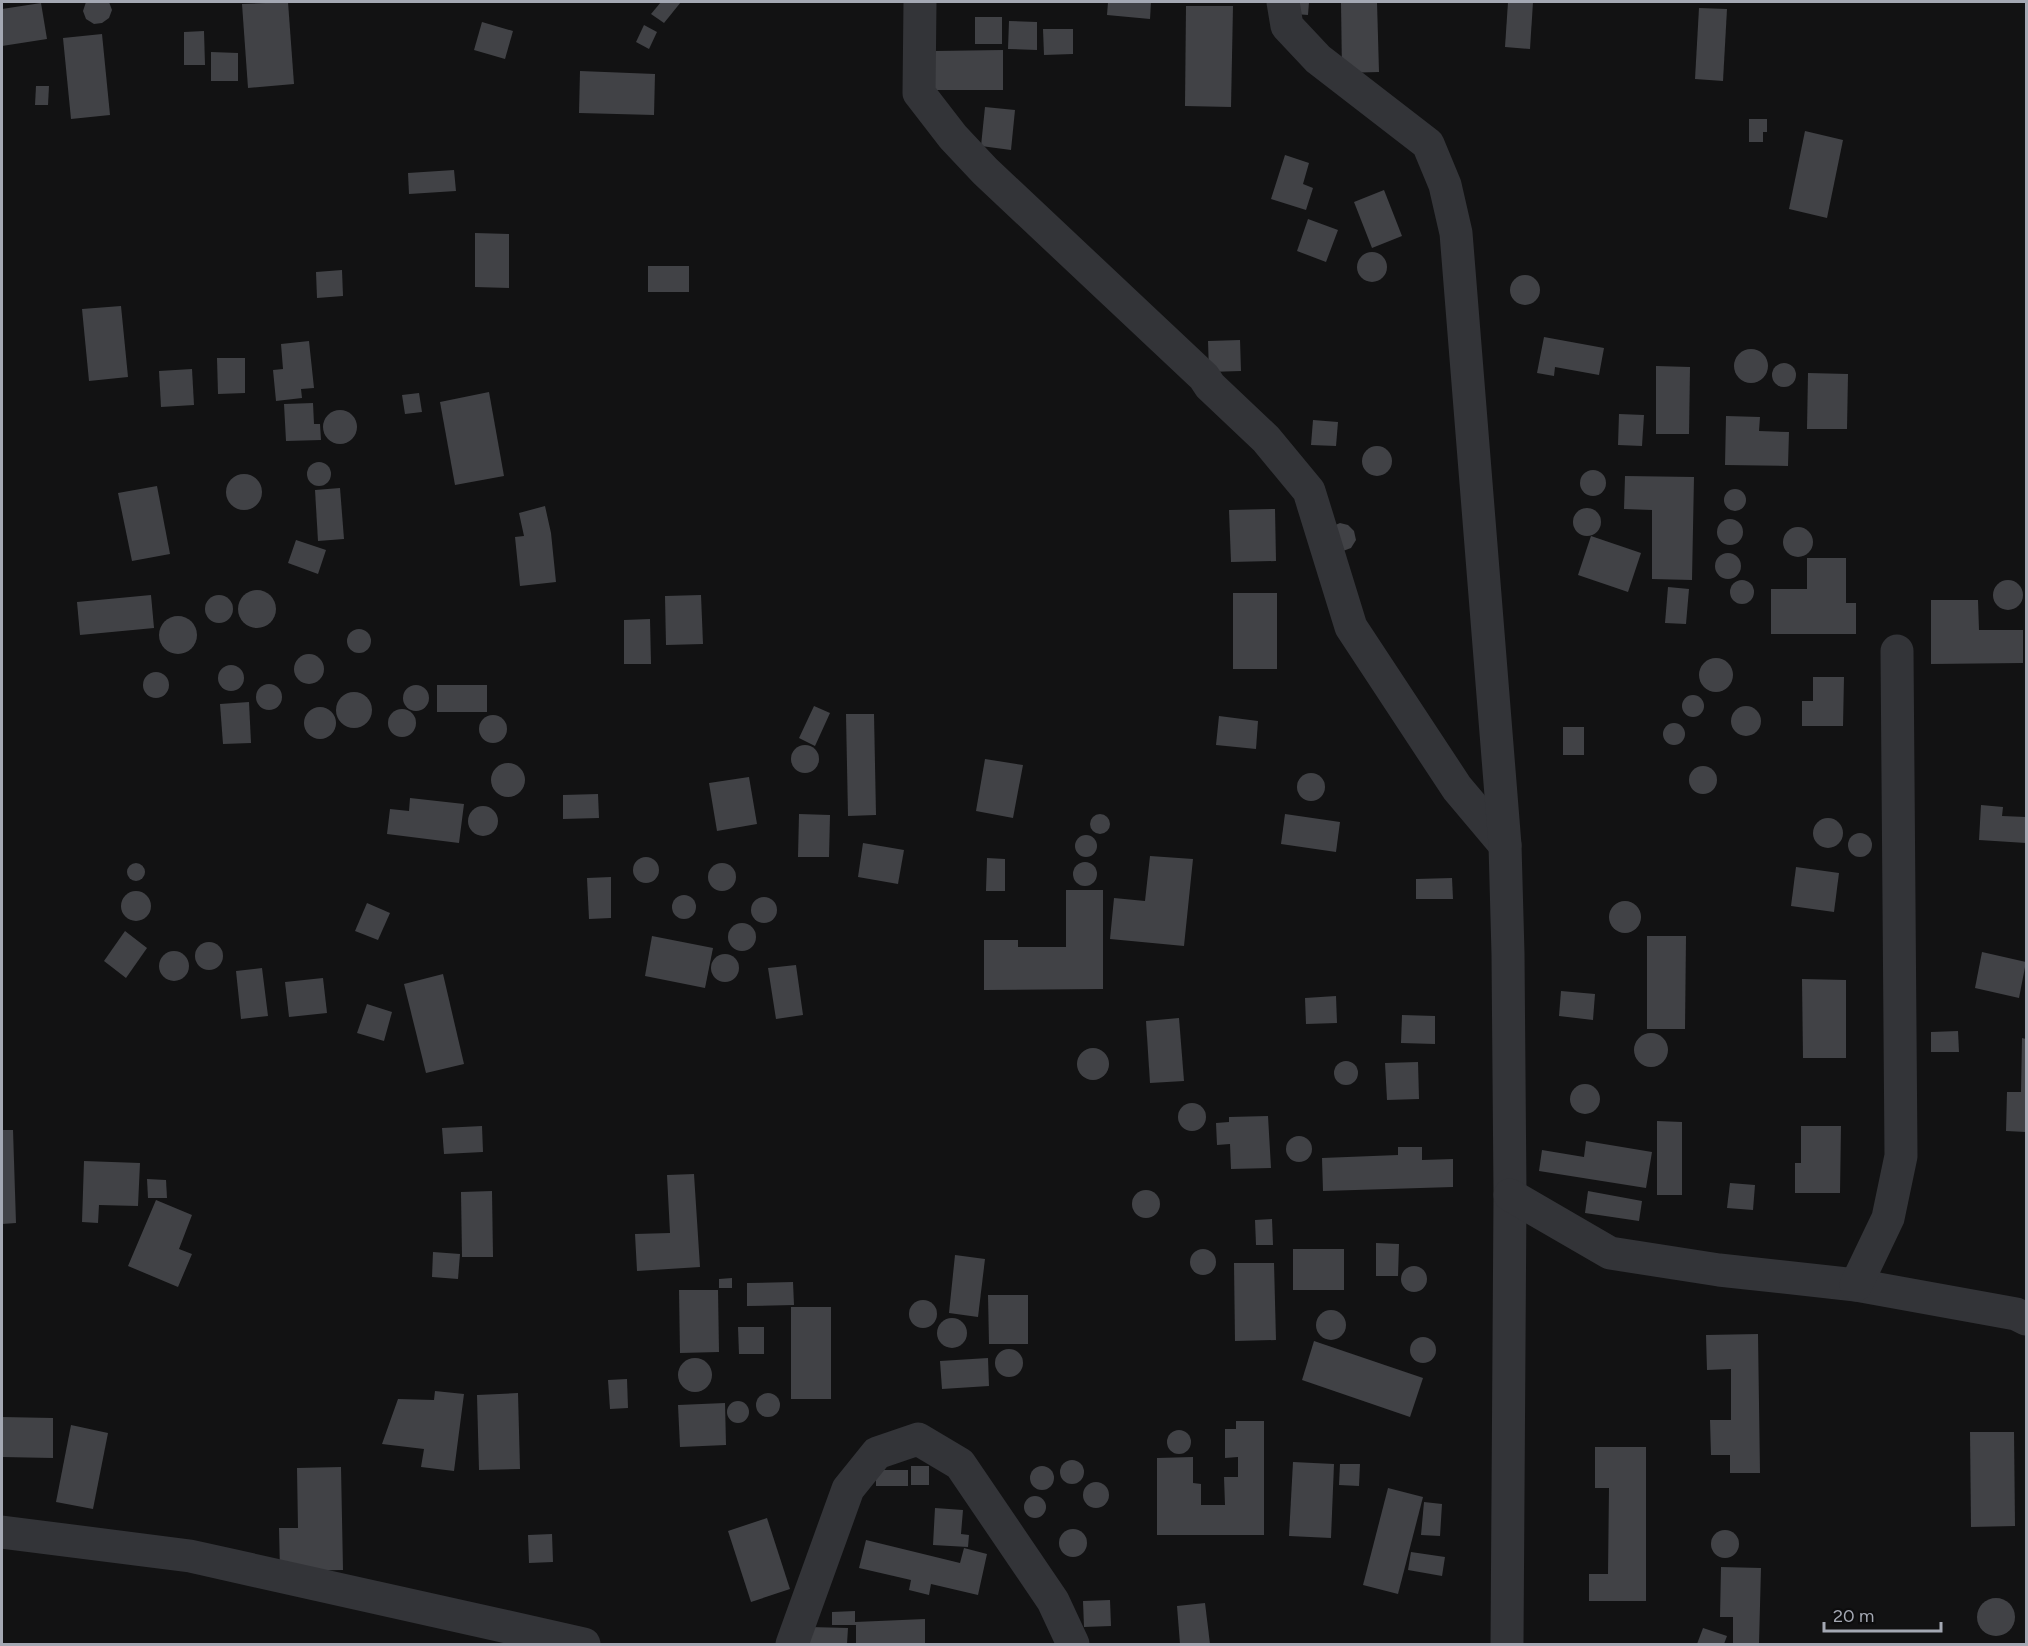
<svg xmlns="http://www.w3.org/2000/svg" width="2028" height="1646" font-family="Figtree,sans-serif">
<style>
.building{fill:#414246}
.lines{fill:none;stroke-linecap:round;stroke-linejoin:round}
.street{stroke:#333438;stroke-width:33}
</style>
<rect width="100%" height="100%" fill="#121213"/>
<g class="building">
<path d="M86,2H109L112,10L109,18L102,23L94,24L86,19L83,11Z"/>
<path d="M288,2L294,84L248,88L242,4Z"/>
<path d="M661,2H681L664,23L651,14Z"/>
<path d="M1108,2H1151L1150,19L1107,15Z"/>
<path d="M1296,2H1309L1308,15L1295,14Z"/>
<path d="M1341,2H1377L1379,72L1342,73Z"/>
<path d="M1508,2H1533L1530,49L1505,47Z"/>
<path d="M41,3L47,39L2,46V9Z"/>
<path d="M1186,6H1233L1231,107L1185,106Z"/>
<path d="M1699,8L1727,9L1723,81L1695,79Z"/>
<rect x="975" y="17" width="27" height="27"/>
<path d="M1009,21L1037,22V50L1008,49Z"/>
<path d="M482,22L513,31L505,59L474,50Z"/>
<path d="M644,25L657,32L649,49L636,42Z"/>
<path d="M1043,29H1073V54L1044,55Z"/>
<path d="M204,31L205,65H184V32Z"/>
<path d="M102,34L110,115L71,119L63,38Z"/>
<path d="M1003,50V90H934V51Z"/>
<path d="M211,52L238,53V81H211Z"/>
<path d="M580,71L655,74L654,115L579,113Z"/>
<path d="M36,86H49L48,105H35Z"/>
<path d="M985,107L1015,110L1011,150L981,146Z"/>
<path d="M1749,119H1767V132H1763V142H1749Z"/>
<path d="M1805,131L1843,140L1827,218L1789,209Z"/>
<path d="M1285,155L1309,163L1303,184L1313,188L1306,210L1271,199Z"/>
<path d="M454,170L456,191L409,194L408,173Z"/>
<path d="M1384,190L1402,236L1372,248L1354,202Z"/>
<path d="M1308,219L1338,230L1326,262L1297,251Z"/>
<path d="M475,233L509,234V288L475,287Z"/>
<circle cx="1372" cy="267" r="15"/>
<rect x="648" y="266" width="41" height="26"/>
<path d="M342,270L343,296L317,298L316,272Z"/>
<circle cx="1525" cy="290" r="15"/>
<path d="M121,306L128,377L89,381L82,309Z"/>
<path d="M1544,337L1604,348L1599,375L1555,367L1554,376L1537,373Z"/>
<path d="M1240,340L1241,371L1209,372L1208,341Z"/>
<path d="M309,341L314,388L301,389L302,398L276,401L273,370L283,369L281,344Z"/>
<circle cx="1751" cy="366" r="17"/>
<path d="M217,358H245V393L218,394Z"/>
<circle cx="1784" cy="375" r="12"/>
<path d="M1656,366L1690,367L1689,434H1656Z"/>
<path d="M192,369L194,405L161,407L159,371Z"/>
<path d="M1808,373L1848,374L1847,429H1807Z"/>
<path d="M489,392L504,476L455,485L440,402Z"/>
<path d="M419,393L422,412L405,414L402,395Z"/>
<path d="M313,403L314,424H320L321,440L286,441L284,404Z"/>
<circle cx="340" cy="427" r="17"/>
<path d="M1619,414L1644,415L1642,446L1618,445Z"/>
<path d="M1726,416L1760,417L1759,431L1789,432L1788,466L1725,465Z"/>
<path d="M1313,420L1338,422L1336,446L1311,445Z"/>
<circle cx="1377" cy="461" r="15"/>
<circle cx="319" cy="474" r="12"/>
<circle cx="1593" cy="483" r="13"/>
<circle cx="244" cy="492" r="18"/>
<path d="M1625,476L1694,477L1692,580L1652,579V510L1624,509Z"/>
<path d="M157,486L170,554L132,561L118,493Z"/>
<path d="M340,488L344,539L318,541L315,490Z"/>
<circle cx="1735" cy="500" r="11"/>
<path d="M545,506L551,533L556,582L520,586L515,537L524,536L519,513Z"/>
<circle cx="1587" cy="522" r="14"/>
<path d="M1275,509L1276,561L1231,562L1229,510Z"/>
<circle cx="1730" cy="532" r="13"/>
<path d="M1340,523L1348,525L1354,531L1356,540L1351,548L1343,551L1331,527Z"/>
<circle cx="1798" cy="542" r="15"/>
<path d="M1591,536L1641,553L1628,592L1578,575Z"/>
<path d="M296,540L326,550L318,574L288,563Z"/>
<circle cx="1728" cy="566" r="13"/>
<path d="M1807,558H1846V603H1856V634H1771V589H1807Z"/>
<circle cx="1742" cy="592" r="12"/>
<circle cx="2008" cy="595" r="15"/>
<path d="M1668,587L1689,589L1686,624L1665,623Z"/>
<circle cx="257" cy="609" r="19"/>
<rect x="1233" y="593" width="44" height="76"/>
<circle cx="219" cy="609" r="14"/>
<path d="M151,595L154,628L80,635L77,602Z"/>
<path d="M701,595L703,644L666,645L665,596Z"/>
<path d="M1931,600H1978L1979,630H2023V663L1931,664Z"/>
<circle cx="178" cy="635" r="19"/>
<path d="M650,619L651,664H624V620Z"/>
<circle cx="359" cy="641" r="12"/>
<circle cx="309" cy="669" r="15"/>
<circle cx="1716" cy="675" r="17"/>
<circle cx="231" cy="678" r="13"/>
<circle cx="156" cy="685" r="13"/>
<path d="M1813,677H1844L1843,726H1802V701H1813Z"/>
<circle cx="269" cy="697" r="13"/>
<rect x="437" y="685" width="50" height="27"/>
<circle cx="416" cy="698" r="13"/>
<circle cx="354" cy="710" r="18"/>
<circle cx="1693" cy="706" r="11"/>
<path d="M249,702L251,743L223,744L220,704Z"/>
<circle cx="1746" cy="721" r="15"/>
<path d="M814,706L830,713L815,746L799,738Z"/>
<circle cx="320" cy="723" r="16"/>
<circle cx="402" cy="723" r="14"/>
<path d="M846,714H874L876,815L848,816Z"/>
<circle cx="493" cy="729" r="14"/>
<path d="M1219,716L1258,721L1256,749L1216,745Z"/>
<circle cx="1674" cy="734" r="11"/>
<rect x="1563" y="727" width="21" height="28"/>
<circle cx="805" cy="759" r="14"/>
<path d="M985,759L1023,765L1013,818L976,811Z"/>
<circle cx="508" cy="780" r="17"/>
<circle cx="1703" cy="780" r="14"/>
<circle cx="1311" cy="787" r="14"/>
<path d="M749,777L757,824L717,831L709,783Z"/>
<path d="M598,794L599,818L563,819V795Z"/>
<path d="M410,798L464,804L459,843L387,834L390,809L409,811Z"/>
<path d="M1981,805L2003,807L2002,816L2026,817V843L1979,840Z"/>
<circle cx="483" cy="821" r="15"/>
<path d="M799,814L830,815L829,857H798Z"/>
<path d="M1285,814L1340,822L1336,852L1281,844Z"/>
<circle cx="1100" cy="824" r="10"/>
<circle cx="1828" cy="833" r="15"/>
<circle cx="1860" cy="845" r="12"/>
<circle cx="1086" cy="846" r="11"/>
<path d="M863,843L904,850L898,884L858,877Z"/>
<path d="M1150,856L1193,859L1184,946L1110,939L1114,898L1145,901Z"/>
<circle cx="646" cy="870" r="13"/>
<path d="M987,858L1005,859V891H986Z"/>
<circle cx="1085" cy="874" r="12"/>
<circle cx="136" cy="872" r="9"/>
<circle cx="722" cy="877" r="14"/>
<path d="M1796,867L1839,873L1834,912L1791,906Z"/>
<path d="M611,877V918L589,919L587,878Z"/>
<path d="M1452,878L1453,899H1416V879Z"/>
<path d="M1066,890H1103V989L984,990V940H1018V947H1066Z"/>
<circle cx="136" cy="906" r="15"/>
<circle cx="684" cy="907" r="12"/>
<circle cx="764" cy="910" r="13"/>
<circle cx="1625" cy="917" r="16"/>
<path d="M367,903L390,913L378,940L355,931Z"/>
<circle cx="742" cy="937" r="14"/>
<path d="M125,931L147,948L126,978L104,961Z"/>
<path d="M652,936L713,948L705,988L645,976Z"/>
<path d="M1647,936H1686L1685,1029H1647Z"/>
<circle cx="209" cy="956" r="14"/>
<circle cx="174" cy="966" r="15"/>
<path d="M1982,952L2026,962L2019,998L1975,988Z"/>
<circle cx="725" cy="968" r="14"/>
<path d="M796,965L803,1015L776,1019L768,968Z"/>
<path d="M262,968L268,1016L241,1019L236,971Z"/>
<path d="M443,974L464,1064L426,1073L404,984Z"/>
<path d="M323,978L327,1013L289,1017L285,982Z"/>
<path d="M1802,979L1846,980V1058H1803Z"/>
<path d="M1561,991L1595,994L1593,1020L1559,1016Z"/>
<path d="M1336,996L1337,1023L1306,1024L1305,998Z"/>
<path d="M367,1004L392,1012L384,1041L357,1033Z"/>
<path d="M1402,1015L1435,1016V1044L1401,1043Z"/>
<path d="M1179,1018L1184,1081L1150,1083L1146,1021Z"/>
<path d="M1958,1031L1959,1052H1931V1032Z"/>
<circle cx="1651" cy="1050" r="17"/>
<path d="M2022,1038L2026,1039V1132L2006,1131L2007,1092H2021Z"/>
<circle cx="1093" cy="1064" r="16"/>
<circle cx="1346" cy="1073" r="12"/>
<path d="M1418,1062L1419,1099L1387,1100L1385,1063Z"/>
<circle cx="1585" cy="1099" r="15"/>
<circle cx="1192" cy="1117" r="14"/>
<path d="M1268,1116L1271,1168L1231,1169L1230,1144L1217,1145L1216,1123L1229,1122V1117Z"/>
<path d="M1657,1121L1682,1122V1195H1657Z"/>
<path d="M482,1126L483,1152L444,1154L442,1128Z"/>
<path d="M1801,1126H1841L1840,1193H1795V1163H1801Z"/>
<path d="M2,1130H13L16,1223L2,1224Z"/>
<circle cx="1299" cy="1149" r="13"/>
<path d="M1586,1141L1652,1152L1646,1188L1539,1171L1542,1150L1584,1157Z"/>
<path d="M1398,1147H1422V1160L1453,1159V1187L1323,1191L1322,1158L1398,1155Z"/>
<path d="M84,1161L140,1163L138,1206L99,1205L98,1223L82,1222Z"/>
<path d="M694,1174L700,1267L637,1271L635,1234L670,1233L667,1175Z"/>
<path d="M147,1179L166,1180L167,1198H148Z"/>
<path d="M1730,1183L1755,1185L1753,1210L1727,1208Z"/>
<circle cx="1146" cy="1204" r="14"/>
<path d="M492,1191L493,1257H462L461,1192Z"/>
<path d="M1588,1191L1642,1201L1639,1221L1585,1213Z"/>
<path d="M156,1200L192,1215L179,1249L192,1254L178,1287L128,1266Z"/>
<path d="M1272,1219L1273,1245H1256L1255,1220Z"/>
<path d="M1376,1243L1399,1244L1398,1276H1376Z"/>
<circle cx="1203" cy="1262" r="13"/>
<rect x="1293" y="1249" width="51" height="41"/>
<path d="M433,1252L460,1254L458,1279L432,1277Z"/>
<path d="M955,1255L985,1259L978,1317L949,1313Z"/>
<path d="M1234,1263H1274L1276,1340L1235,1341Z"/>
<circle cx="1414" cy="1279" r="13"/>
<path d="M732,1278V1288H719V1279Z"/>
<path d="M793,1282L794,1305L747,1306V1283Z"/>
<path d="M679,1290H718L719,1352L680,1353Z"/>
<path d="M988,1295H1028V1344H989Z"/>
<circle cx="923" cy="1314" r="14"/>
<rect x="791" y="1307" width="40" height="92"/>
<circle cx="1331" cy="1325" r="15"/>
<circle cx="952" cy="1333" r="15"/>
<path d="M738,1327H764V1354H739Z"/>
<path d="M1758,1334L1760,1473H1730V1455H1711L1710,1420H1731V1369L1707,1370L1706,1335Z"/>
<circle cx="1423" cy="1350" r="13"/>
<path d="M1314,1341L1423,1378L1410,1417L1302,1380Z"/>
<circle cx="1009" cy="1363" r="14"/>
<path d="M988,1358L989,1386L942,1389L940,1361Z"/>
<circle cx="695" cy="1375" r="17"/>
<path d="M627,1379L628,1408L610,1409L608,1380Z"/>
<path d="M435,1391L464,1394L454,1471L421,1467L424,1449L382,1444L398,1399L434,1400Z"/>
<path d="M518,1393L520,1469L479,1470L477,1395Z"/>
<circle cx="768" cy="1405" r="12"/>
<circle cx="738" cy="1412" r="11"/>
<path d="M725,1403L726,1445L680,1447L678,1405Z"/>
<path d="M2,1417L53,1418V1458L2,1457Z"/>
<path d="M1236,1421H1264V1535H1157V1458L1193,1457V1483L1201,1484V1505H1225L1224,1477H1238V1457L1225,1458V1429H1236Z"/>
<path d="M71,1425L108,1433L93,1509L56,1502Z"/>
<circle cx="1179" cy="1442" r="12"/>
<path d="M1970,1432H2014L2015,1526L1971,1527Z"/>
<path d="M1595,1447H1646V1601H1589V1574H1608L1609,1488H1595Z"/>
<circle cx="1072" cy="1472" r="12"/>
<path d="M1293,1462L1334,1464L1331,1538L1289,1536Z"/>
<path d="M1340,1464H1360L1359,1486L1339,1485Z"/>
<circle cx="1042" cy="1478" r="12"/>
<rect x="911" y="1466" width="18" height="19"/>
<path d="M341,1467L343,1570L280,1571L279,1528H298L297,1468Z"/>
<rect x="876" y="1470" width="32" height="16"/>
<circle cx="1096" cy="1495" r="13"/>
<path d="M1388,1488L1423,1497L1398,1594L1363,1585Z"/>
<circle cx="1035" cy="1507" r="11"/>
<path d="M1424,1502L1442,1504L1440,1536L1421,1535Z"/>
<path d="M935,1508L963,1510L961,1534L969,1535L968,1547L933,1545Z"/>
<path d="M767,1518L790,1589L751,1602L728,1531Z"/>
<circle cx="1073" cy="1543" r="14"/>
<circle cx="1725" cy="1544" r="14"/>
<path d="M552,1534L553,1562L529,1563L528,1535Z"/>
<path d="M866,1540L960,1563L964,1548L987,1554L978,1595L931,1584L929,1595L909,1590L911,1580L859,1568Z"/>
<path d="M1411,1552L1445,1557L1442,1576L1408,1570Z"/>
<path d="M1721,1567L1761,1568L1759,1644H1733V1617H1720Z"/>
<circle cx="1996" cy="1617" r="19"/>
<path d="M1110,1600L1111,1626L1084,1627L1083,1601Z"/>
<path d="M1205,1603L1210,1644H1180L1177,1606Z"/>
<path d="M855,1611V1622L925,1619V1644H856V1625H832V1612Z"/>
<path d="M810,1627L848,1628L847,1644H810Z"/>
<path d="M1703,1628L1727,1636L1724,1644H1697Z"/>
</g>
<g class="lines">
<g class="street">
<path d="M920,2L919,93L953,137L985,171L1204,377L1210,386L1266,439L1309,491L1351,627L1457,788L1505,845"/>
<path d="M1283,2L1287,26L1318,59L1428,144L1445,185L1456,233L1505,845L1508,954L1510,1195L1507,1644"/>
<path d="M1510,1195L1610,1253L1719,1270L1856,1285L2016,1314L2026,1319"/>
<path d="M1856,1285L1888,1218L1901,1156L1897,651"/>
<path d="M2,1532L190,1556L584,1644"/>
<path d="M792,1644L848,1489L877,1453L918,1439L960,1464L1053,1601L1073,1644"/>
</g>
</g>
<rect width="2028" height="1646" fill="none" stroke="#a4a8b3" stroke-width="6"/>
<path d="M1824 1622v9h117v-9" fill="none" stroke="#a4a8b3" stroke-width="3"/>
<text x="1833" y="1622" font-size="18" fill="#a4a8b3" stroke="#0d0d0e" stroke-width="4.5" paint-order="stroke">20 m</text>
</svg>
